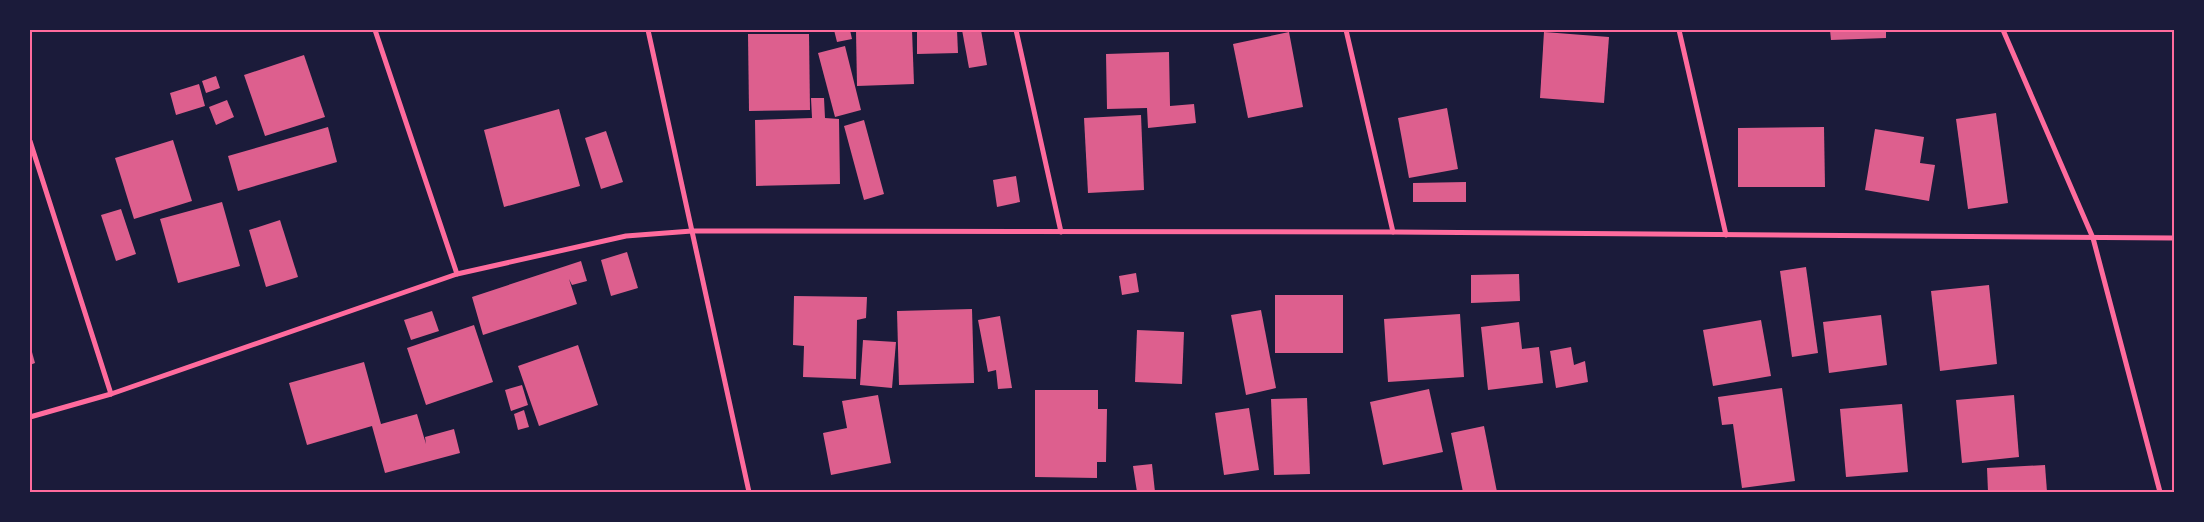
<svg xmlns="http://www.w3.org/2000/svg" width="2204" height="522" font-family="'Varela Round',sans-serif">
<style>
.building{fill:#dd5f8e}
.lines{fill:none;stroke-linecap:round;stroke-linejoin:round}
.minor{stroke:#ff6b9d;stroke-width:5}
.neatline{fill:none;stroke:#ff6b9d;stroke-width:2}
</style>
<rect width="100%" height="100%" fill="#1b1b3a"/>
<g class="building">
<path d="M834,30H850L852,39L837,42Z"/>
<path d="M912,30L914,84L857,86L856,31Z"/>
<path d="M917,30H957L958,53L917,54Z"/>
<path d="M962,30H981L987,65L969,68Z"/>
<path d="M1830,30H1886V38L1831,40Z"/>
<path d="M1289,32L1303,107L1248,118L1233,44Z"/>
<path d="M1544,32L1609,37L1604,103L1540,98Z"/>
<path d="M748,34H809L810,110L749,111Z"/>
<path d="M845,46L861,110L835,117L818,53Z"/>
<path d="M1169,52L1170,106L1194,104L1196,123L1148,128L1147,108L1107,109L1106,54Z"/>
<path d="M304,55L325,117L265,136L244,75Z"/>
<path d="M216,76L220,88L206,93L202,81Z"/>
<path d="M199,84L205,106L176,115L170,93Z"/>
<path d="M811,98H824L825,118L839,119L840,184L756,186L755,120L812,118Z"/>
<path d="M227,100L234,117L216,125L209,107Z"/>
<path d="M1447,108L1458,169L1409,178L1398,118Z"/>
<path d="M559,109L580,186L504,207L484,130Z"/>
<path d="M1996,113L2008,203L1968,209L1956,119Z"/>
<path d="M1141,115L1144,190L1088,193L1084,118Z"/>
<path d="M864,120L884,194L864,200L844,126Z"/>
<path d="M328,127L337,162L238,191L228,156Z"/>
<path d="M1824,127L1825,187H1738V128Z"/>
<path d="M1875,129L1924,137L1920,163L1935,165L1929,201L1865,190Z"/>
<path d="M606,131L623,182L601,189L585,138Z"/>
<path d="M173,140L192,201L134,219L115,158Z"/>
<path d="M1016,176L1020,202L997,207L993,180Z"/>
<path d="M1466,182V202H1413V183Z"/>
<path d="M222,202L240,266L178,283L160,219Z"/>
<path d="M121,209L136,254L116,261L101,215Z"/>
<path d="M280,220L298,277L266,287L249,230Z"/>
<path d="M627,252L638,288L611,296L601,260Z"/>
<path d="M581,261L587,281L572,285L569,279L577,304L483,335L472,297Z"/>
<path d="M1806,267L1818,353L1792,357L1780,271Z"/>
<path d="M1136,273L1139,292L1122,295L1119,276Z"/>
<path d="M1519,274L1520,301L1471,303V275Z"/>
<path d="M1989,285L1997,364L1940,371L1931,291Z"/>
<rect x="1275" y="295" width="68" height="58"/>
<path d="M794,296L867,297L866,318L857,320L856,379L803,377L804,346L793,345Z"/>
<path d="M972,309L974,383L899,385L897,311Z"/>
<path d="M1261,310L1276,388L1246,395L1231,315Z"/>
<path d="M432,311L439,331L411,340L404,320Z"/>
<path d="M1460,314L1464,377L1388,382L1384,319Z"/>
<path d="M1881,315L1887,365L1829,373L1823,322Z"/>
<path d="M1000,316L1012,388L998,389L996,370L988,372L978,320Z"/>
<path d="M1761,320L1771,376L1713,386L1703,330Z"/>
<path d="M1519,322L1522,349L1539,347L1543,383L1488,390L1481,327Z"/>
<path d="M474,325L493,382L426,405L407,348Z"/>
<path d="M1137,330L1184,332L1182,384L1135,382Z"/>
<path d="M863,340L896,342L892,388L860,385Z"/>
<path d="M30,345L35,363L30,365Z"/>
<path d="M578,345L598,405L539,426L518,366Z"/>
<path d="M1571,347L1574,365L1585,361L1588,382L1556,388L1550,351Z"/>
<path d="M364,362L381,424L417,414L426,444L425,437L454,429L460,453L385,473L372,426L307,445L289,383Z"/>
<path d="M522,385L528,405L511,411L505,390Z"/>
<path d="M1782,388L1795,481L1742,488L1733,424L1722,425L1718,397Z"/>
<path d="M1429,389L1443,452L1383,465L1370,402Z"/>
<path d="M1035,390H1098V409H1107L1106,462H1097V478L1035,477Z"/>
<path d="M878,395L891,463L831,475L823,433L847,428L842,401Z"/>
<path d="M2014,395L2019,457L1962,463L1956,400Z"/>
<path d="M1307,398L1310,474L1274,475L1271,399Z"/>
<path d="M1902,404L1908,472L1846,477L1840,409Z"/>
<path d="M1249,408L1259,470L1224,475L1215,413Z"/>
<path d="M524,410L529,427L518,430L514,414Z"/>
<path d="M1484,426L1497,492H1463L1451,433Z"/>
<path d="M1152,464L1155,492H1137L1133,466Z"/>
<path d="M2045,465L2047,492H1988L1987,468Z"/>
</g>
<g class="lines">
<g class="minor">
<path d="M375,30L457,274"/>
<path d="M648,30L749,492"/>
<path d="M1016,30L1061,232"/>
<path d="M1346,30L1393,232"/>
<path d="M1679,30L1726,235"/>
<path d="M2003,30L2093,238L2160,492"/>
<path d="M30,141L111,394"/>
<path d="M30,417L111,394L457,274L626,236L692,231L1393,232L2174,238"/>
</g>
</g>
<rect width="2204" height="522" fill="none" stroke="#1b1b3a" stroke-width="62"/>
<rect x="31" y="31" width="2142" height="460" class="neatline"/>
</svg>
